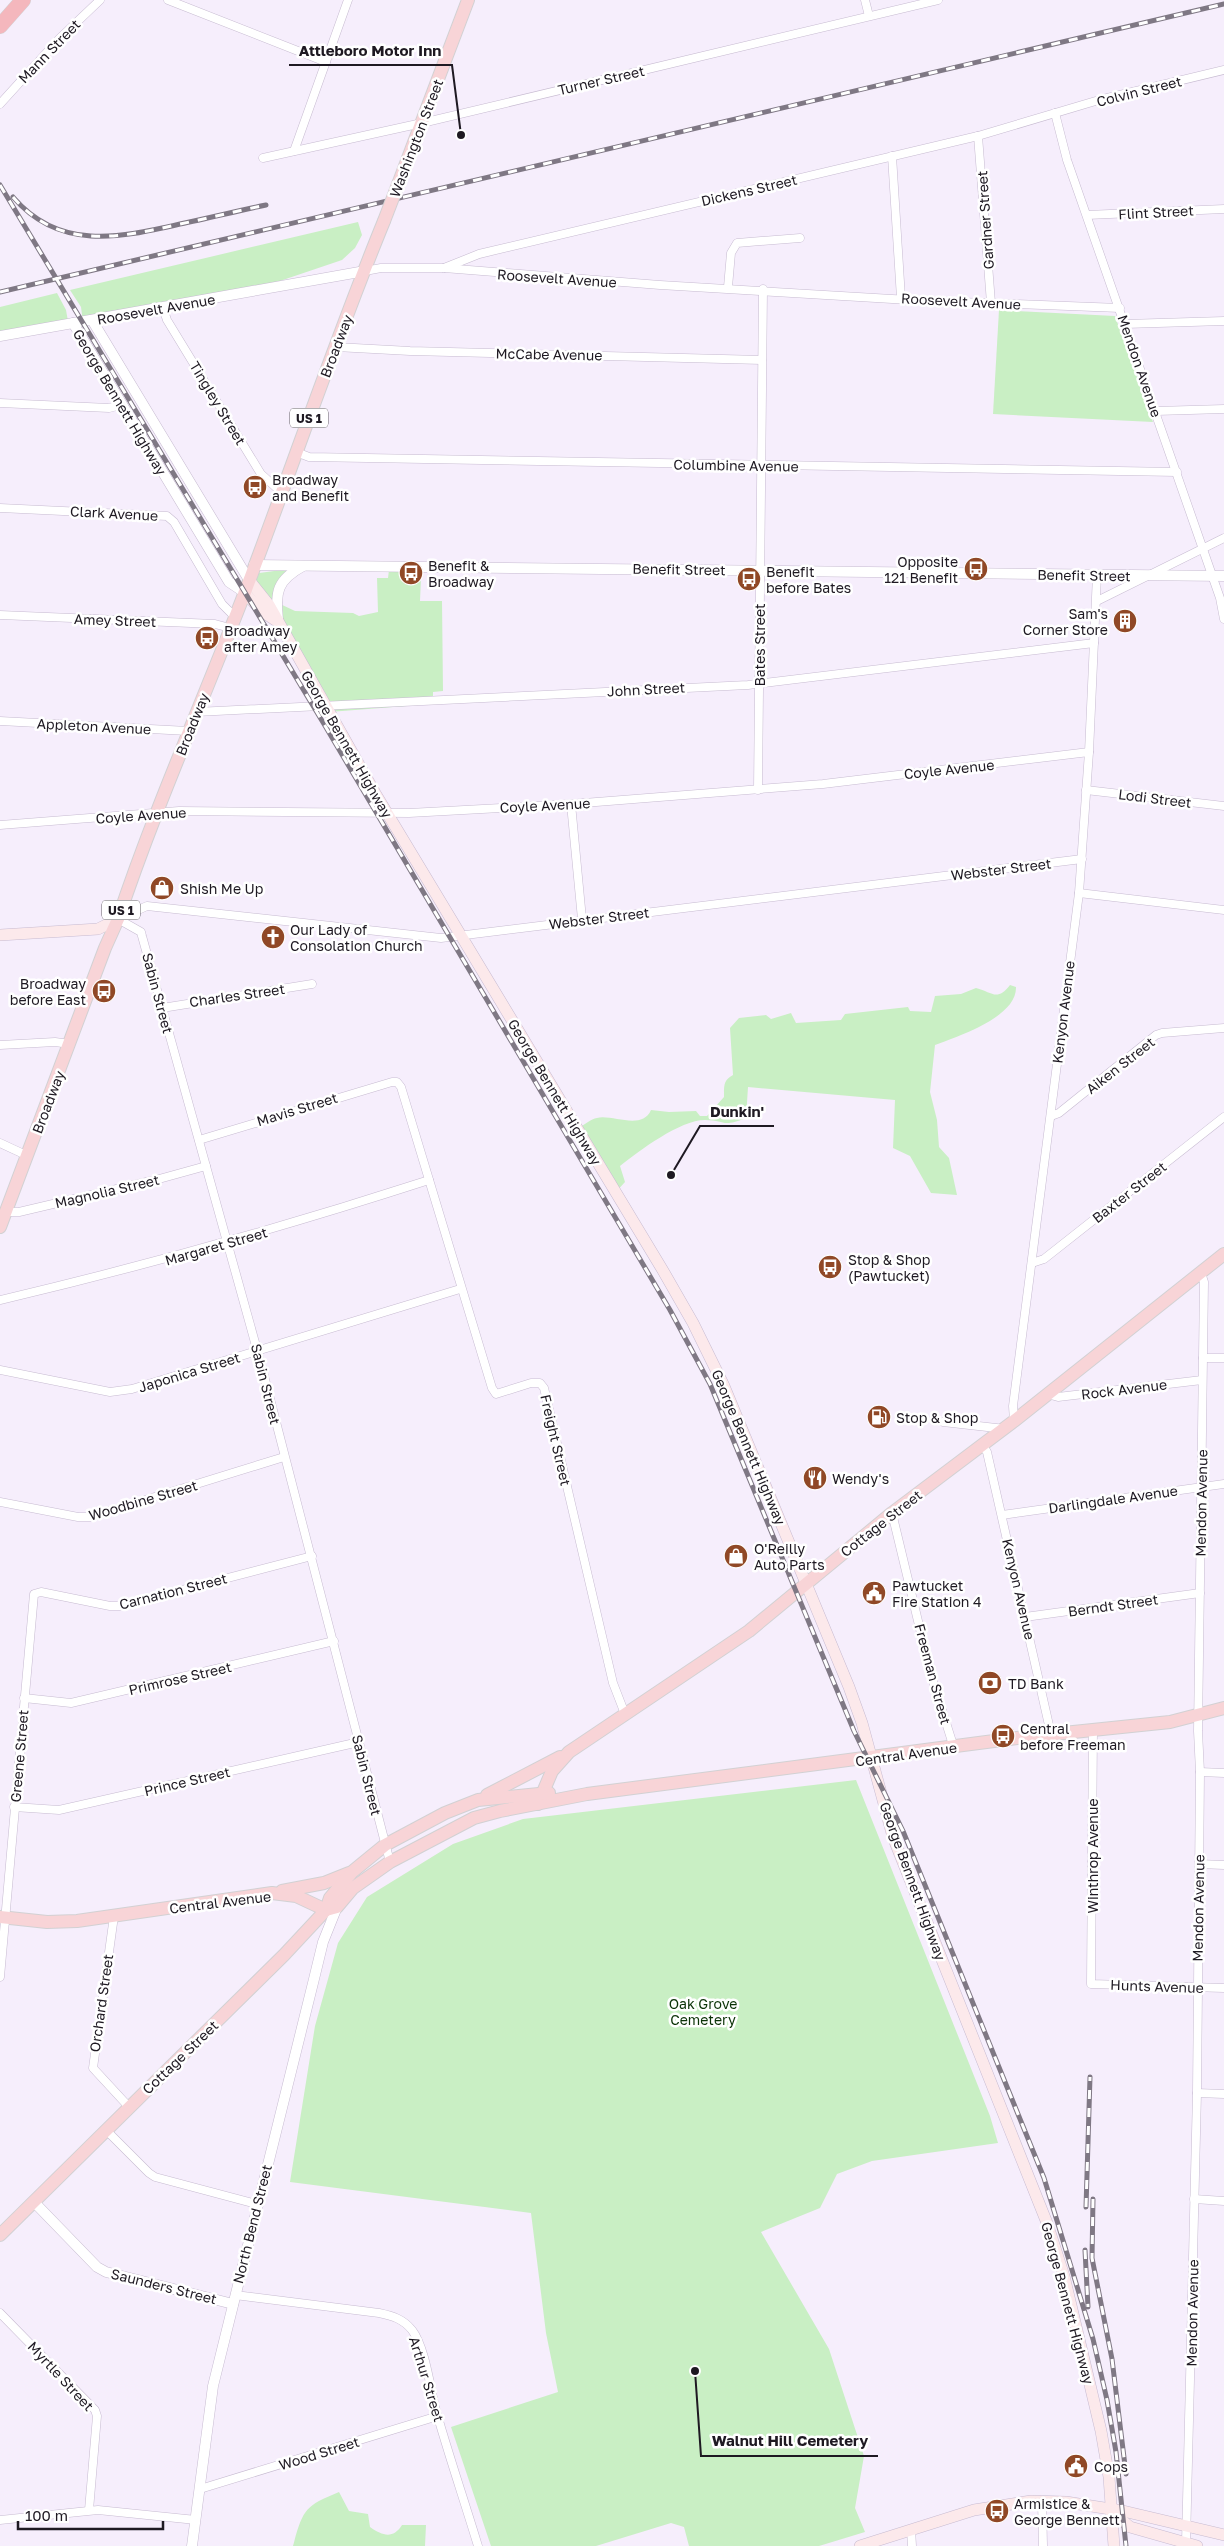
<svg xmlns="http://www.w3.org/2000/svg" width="1224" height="2546" font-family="'Golos Text',sans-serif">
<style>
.green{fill:#c9efc4}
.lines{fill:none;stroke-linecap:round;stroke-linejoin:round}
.minor-casing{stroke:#c7bbd1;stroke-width:9}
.tertiary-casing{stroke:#c7bbd1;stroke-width:11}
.secondary-casing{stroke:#c7bbd1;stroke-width:12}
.primary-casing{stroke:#d2d1d3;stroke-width:14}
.motorway-casing{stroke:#d2d1d3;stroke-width:16}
.minor{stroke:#fff;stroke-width:8}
.tertiary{stroke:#fff;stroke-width:10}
.secondary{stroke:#fce9eb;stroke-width:11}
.primary{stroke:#f8d4d7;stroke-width:12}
.motorway{stroke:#f4b7bd;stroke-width:15}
.rail-casing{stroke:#7f7884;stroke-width:5}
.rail{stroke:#fff;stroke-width:3;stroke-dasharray:9;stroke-linecap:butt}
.primary-bridge-casing{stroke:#d2d1d3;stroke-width:14;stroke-linecap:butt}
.primary-bridge{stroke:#f8d4d7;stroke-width:12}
.labels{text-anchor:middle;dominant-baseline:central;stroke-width:5;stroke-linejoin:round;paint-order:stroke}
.shield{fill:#fff;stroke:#625e64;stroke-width:1}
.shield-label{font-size:12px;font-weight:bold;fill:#1e1922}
.street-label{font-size:14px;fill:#1e1922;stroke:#fff}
.poi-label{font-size:14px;fill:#1e1922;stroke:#fff;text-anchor:start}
.park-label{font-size:14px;fill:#0b3307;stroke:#fff}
.leader{fill:none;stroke:#1e1922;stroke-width:2}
.callout-dot{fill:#1e1922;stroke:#fff;stroke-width:2}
.callout-label{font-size:15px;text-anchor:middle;font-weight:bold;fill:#1e1922;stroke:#fff;stroke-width:5;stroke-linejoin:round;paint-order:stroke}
</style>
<rect width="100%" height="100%" fill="#f6eefc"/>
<g class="green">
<path d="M358,222L362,235L355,248L342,260L224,300L83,322L81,307L70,290Z"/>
<path d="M57,293L66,310L69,327L0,341V307Z"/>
<path d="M999,310L1115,316L1153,422L993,414Z"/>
<path d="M296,568L308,569L288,578L278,603L295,611L353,613L359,616L378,612L377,578H388L389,570L410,571V577H421L420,601H442L443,691L433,692V704L329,712L322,704L272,624L252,574Z"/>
<path d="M1010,985L1016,987C1017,1017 959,1036 935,1045L930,1092L937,1120L939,1147L949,1158L957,1195L931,1193L910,1156L893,1148L895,1100L748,1087L746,1118C721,1128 726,1120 705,1120C680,1120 639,1151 620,1166L625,1182L615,1193L579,1128C584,1125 591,1119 597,1118C612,1114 642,1131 651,1110L669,1112L696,1111L700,1116H707L724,1097C724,1087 723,1080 733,1075L730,1028L739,1018L766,1015L771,1019L791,1013L796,1023L841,1020L845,1014L908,1007L910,1011L931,1012L935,996L961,994L976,988C992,992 997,1002 1010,985Z"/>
<path d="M856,1780L990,2116L998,2143L872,2161L837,2174L820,2208L761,2232L829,2349L864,2456L855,2508L865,2532L819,2546H689L684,2527L671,2523L596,2546H491L451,2427L558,2392L546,2333L531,2213L290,2182L315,2026L338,1943L367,1897L453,1844L523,1819Z"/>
<path d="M339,2492L349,2511L368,2514L370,2527C383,2536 393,2539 402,2525H426L425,2546H293C303,2509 305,2506 339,2492Z"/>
</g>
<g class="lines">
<g class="minor-casing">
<g id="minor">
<path d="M168,0L326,62"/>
<path d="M865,0L869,16"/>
<path d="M0,104L59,39L100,0"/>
<path d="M1055,113L1067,160L1220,598L1224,619"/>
<path d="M978,136L991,303"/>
<path d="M294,151L348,0"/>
<path d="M892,156L901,298"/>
<path d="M263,158L422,123L938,0"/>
<path d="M1087,215L1224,209"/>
<path d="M444,268L479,254L978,136L1099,100L1224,70"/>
<path d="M365,271L381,268H444L660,285L909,300L1120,308"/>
<path d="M728,287L731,253L737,243L800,238"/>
<path d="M163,308L167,320L261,474L280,491"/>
<path d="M1125,324L1224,321"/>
<path d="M336,347L410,351L762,360"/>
<path d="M0,403L109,408L121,405"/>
<path d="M1156,411L1224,409"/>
<path d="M296,452L309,457L1177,472"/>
<path d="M0,508L167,516L174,522L222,604L234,616"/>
<path d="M1097,601L1224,538"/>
<path d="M0,615L215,624L230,628"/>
<path d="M196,712L748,685L1094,643"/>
<path d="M0,721L188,731"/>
<path d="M758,790L763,289"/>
<path d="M1086,790L1224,806"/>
<path d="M571,804L582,919"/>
<path d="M0,825L179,811L409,813L571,804L823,784L1089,752"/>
<path d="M1079,893L1224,910"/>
<path d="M118,919L141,932L142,936L261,1364L390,1862"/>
<path d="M118,919L147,906L441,938L1082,859"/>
<path d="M162,1008L312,984"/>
<path d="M0,1045L55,1042L70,1044"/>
<path d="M1051,1116L1059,1113L1156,1035L1162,1033L1224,1028"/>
<path d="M199,1140L392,1082H397L401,1087L492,1388L496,1394L531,1383H540L544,1388L613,1683L625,1714"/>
<path d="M0,1143L28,1156"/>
<path d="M7,1212H19L159,1179L206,1166"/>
<path d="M1032,1263L1044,1259L1224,1117"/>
<path d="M0,1300C145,1266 287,1226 429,1180"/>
<path d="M1203,1358H1224"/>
<path d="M0,1370L110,1392L132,1389L460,1289"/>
<path d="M1047,1394L1058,1397L1202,1380"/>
<path d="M1014,1421L1013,1406L1079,893L1089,752L1097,575"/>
<path d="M943,1422L1005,1429"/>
<path d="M983,1446L987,1452L1051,1734"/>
<path d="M0,1502L78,1517H90L284,1457"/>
<path d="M892,1513L931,1675L954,1748"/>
<path d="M1002,1515L1224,1484"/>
<path d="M1025,1617L1200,1593"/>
<path d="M24,1698L71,1703L334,1641"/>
<path d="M1093,1729L1091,1984L1224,1988"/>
<path d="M1200,1772L1224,1773"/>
<path d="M14,1807L59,1810L359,1742"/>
<path d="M1199,1864L1224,1865"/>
<path d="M114,1916L93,2068L129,2107"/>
<path d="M0,1977L34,1594L41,1592L110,1606H120L312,1556"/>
<path d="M1197,2093L1224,2094"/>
<path d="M106,2130L149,2173L155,2177L256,2204"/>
<path d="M1194,2199L1224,2201"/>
<path d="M235,2295L379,2313C393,2316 403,2319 412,2330C425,2347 430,2386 435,2407C448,2453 464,2500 478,2546"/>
<path d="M0,2313L95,2410L97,2416L89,2510"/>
<path d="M200,2489L438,2416"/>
<path d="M1042,2501L1043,2546"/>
<path d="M0,2520L98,2510L196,2520"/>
<path d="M911,2529L912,2546"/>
<path d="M1186,2543L1197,2093L1200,1772L1198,1731L1204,1282L1201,1273"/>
</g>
</g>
<g class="tertiary-casing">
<g id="tertiary">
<path d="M92,320L249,580"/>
<path d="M73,323L229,582L244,592"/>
<path d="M0,336L365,271"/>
<path d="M254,565L1224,576"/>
<path d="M278,620C275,592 277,580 303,566"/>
<path d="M34,2202L97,2267L106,2272L233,2304"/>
<path d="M192,2546L213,2386L314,1979L323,1942L337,1907"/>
</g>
</g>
<g class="secondary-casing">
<g id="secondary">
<path d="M249,580L269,605L375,793L662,1269L693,1323L724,1386L849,1687L862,1723L893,1837L1047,2223L1064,2276L1101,2431L1109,2477L1114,2546"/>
<path d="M244,592L263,612L275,620"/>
<path d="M0,935L98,929L118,919"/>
<path d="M1111,2511L1130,2527L1197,2546"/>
<path d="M860,2546L974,2510L1031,2501L1066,2502L1123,2511L1224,2535"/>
</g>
</g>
<g class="primary-casing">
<g id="primary">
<path d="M399,182L468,0"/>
<path d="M0,1227L105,948L118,919C155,808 203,701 245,592C292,468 334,343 384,221"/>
<path d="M487,1795L560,1757"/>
<path d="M538,1804L552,1771L569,1752L749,1631L892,1513L1014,1421L1224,1254"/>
<path d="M282,1891L324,1883L349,1873"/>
<path d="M0,1917L47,1922L77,1921L272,1893L296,1896L326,1910L337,1907L353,1888L390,1862L474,1818L500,1811L587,1794L1025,1737L1170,1722L1224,1708"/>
<path d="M0,2235L284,1955L326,1910L330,1898L352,1872L385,1845L445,1813L478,1800L549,1793"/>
</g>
</g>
<g class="motorway-casing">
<path id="motorway" d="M0,26L23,0"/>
</g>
<use href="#minor" class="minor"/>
<use href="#tertiary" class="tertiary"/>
<use href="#secondary" class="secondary"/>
<use href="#primary" class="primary"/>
<use href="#motorway" class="motorway"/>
<g class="rail-casing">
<g id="rail">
<path d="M0,185L324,724L670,1310L710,1384L854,1731L903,1831L1044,2178L1093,2339L1107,2400L1116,2452L1126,2546"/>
<path d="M13,197C59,251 119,238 180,224C209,218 237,211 266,205"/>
<path d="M0,292L1224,4"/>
<path d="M1093,2199L1092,2258L1112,2359L1126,2474"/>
<path d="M1086,2207L1090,2077"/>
<path d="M1085,2250L1088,2307"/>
</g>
</g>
<use href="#rail" class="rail"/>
<g class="primary-bridge-casing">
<path id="primary-bridge" d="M384,221L399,182"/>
</g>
<use href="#primary-bridge" class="primary-bridge"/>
</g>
<defs>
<g id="bus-disc" transform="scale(1.25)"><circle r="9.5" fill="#904826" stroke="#fff"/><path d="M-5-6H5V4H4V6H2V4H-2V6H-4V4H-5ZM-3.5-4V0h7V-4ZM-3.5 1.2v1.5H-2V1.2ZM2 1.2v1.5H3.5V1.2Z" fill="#fff"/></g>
<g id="building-disc" transform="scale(1.25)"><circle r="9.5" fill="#904826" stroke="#fff"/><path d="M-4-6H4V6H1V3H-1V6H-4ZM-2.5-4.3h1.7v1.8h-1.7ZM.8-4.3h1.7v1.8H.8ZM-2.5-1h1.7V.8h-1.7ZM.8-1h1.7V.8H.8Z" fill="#fff"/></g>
<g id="shop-disc" transform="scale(1.25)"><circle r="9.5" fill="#904826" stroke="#fff"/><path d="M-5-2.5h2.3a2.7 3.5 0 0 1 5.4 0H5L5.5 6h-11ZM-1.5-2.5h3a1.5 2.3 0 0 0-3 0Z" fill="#fff"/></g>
<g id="church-disc" transform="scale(1.25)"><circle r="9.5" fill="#904826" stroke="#fff"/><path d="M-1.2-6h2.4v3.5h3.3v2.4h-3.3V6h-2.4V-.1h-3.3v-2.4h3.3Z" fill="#fff"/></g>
<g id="fuel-disc" transform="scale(1.25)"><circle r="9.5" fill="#904826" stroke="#fff"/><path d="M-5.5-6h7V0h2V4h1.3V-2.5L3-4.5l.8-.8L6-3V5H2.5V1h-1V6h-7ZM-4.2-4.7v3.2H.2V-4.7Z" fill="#fff"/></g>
<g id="restaurant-disc" transform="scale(1.25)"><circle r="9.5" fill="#904826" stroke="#fff"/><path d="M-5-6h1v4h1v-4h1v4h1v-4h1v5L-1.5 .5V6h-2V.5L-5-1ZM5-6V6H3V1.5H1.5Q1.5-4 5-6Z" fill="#fff"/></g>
<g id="civic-disc" transform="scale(1.25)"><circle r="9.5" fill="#904826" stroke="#fff"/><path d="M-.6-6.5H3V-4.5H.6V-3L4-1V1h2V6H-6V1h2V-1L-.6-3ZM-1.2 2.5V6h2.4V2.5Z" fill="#fff"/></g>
<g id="bank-disc" transform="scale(1.25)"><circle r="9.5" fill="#904826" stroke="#fff"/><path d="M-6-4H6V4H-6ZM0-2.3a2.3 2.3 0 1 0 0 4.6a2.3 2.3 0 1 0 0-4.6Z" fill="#fff"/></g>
</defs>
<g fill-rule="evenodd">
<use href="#bus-disc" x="255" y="487"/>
<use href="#bus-disc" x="976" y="569"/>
<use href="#bus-disc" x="411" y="573"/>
<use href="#bus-disc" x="749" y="579"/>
<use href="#building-disc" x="1125" y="621"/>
<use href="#bus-disc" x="207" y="638"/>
<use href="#shop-disc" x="162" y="888"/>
<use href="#church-disc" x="273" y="937"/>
<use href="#bus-disc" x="104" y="991"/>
<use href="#bus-disc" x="830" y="1267"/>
<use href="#fuel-disc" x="879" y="1417"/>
<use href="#restaurant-disc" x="815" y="1478"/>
<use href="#shop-disc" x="736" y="1556"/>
<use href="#civic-disc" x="874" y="1593"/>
<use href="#bank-disc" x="990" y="1683"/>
<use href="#bus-disc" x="1003" y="1736"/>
<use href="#civic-disc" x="1076" y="2466"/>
<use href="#bus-disc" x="997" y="2511"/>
</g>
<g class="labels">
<g class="shield">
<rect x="290" y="408.5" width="38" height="19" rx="4"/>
<rect x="102" y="900.5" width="38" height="19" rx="4"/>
</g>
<g class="shield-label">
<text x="309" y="418">US 1</text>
<text x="121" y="910">US 1</text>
</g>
<g class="street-label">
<text transform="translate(49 51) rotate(-46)">Mann Street</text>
<text transform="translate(601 80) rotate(-13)">Turner Street</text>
<text transform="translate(1139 91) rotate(-14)">Colvin Street</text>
<text transform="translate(416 138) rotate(-69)">Washington Street</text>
<text transform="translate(749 190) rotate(-13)">Dickens Street</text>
<text transform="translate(1156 212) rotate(-3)">Flint Street</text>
<text transform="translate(985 220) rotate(-94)">Gardner Street</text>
<text transform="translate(557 278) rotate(4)">Roosevelt Avenue</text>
<text transform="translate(961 301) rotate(3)">Roosevelt Avenue</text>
<text transform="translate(156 309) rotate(-10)">Roosevelt Avenue</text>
<text transform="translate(336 346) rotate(-69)">Broadway</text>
<text transform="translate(549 354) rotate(1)">McCabe Avenue</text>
<text transform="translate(1140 366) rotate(71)">Mendon Avenue</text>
<text transform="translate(120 402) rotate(59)">George Bennett Highway</text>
<text transform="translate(218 403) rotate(59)">Tingley Street</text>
<text transform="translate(736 465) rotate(1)">Columbine Avenue</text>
<text transform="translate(114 513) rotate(3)">Clark Avenue</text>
<text transform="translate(679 569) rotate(1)">Benefit Street</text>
<text transform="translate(1084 575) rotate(1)">Benefit Street</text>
<text transform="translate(115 620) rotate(2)">Amey Street</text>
<text transform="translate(759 645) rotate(-90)">Bates Street</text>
<text transform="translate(646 689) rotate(-3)">John Street</text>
<text transform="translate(192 724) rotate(-68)">Broadway</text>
<text transform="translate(94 726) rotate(3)">Appleton Avenue</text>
<text transform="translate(347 744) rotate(60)">George Bennett Highway</text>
<text transform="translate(949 769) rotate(-6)">Coyle Avenue</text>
<text transform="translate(1155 798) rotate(7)">Lodi Street</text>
<text transform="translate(545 805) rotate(-3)">Coyle Avenue</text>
<text transform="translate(141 815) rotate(-4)">Coyle Avenue</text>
<text transform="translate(1001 869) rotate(-7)">Webster Street</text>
<text transform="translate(599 918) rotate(-7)">Webster Street</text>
<text transform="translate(158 993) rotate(75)">Sabin Street</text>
<text transform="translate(237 995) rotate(-8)">Charles Street</text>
<text transform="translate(1063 1012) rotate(-83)">Kenyon Avenue</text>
<text transform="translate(1120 1065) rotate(-38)">Aiken Street</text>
<text transform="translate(555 1092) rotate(59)">George Bennett Highway</text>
<text transform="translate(48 1102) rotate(-69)">Broadway</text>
<text transform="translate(297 1109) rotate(-17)">Mavis Street</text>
<text transform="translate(107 1191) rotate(-13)">Magnolia Street</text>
<text transform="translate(1129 1192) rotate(-38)">Baxter Street</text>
<text transform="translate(216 1246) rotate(-16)">Margaret Street</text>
<text transform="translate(189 1372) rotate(-17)">Japonica Street</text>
<text transform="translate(266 1384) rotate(76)">Sabin Street</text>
<text transform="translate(1124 1389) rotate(-7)">Rock Avenue</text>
<text transform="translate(556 1440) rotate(77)">Freight Street</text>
<text transform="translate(749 1447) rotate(67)">George Bennett Highway</text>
<text transform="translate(1113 1499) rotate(-8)">Darlingdale Avenue</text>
<text transform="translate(143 1500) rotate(-16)">Woodbine Street</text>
<text transform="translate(1201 1503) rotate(-89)">Mendon Avenue</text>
<text transform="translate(881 1523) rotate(-38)">Cottage Street</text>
<text transform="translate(1019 1589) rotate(77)">Kenyon Avenue</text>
<text transform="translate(173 1591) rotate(-14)">Carnation Street</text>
<text transform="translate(1113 1605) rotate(-8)">Berndt Street</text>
<text transform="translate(933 1674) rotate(75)">Freeman Street</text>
<text transform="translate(180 1678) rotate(-13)">Primrose Street</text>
<text transform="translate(906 1754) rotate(-8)">Central Avenue</text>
<text transform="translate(19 1756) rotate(-85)">Greene Street</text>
<text transform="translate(367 1775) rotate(76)">Sabin Street</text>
<text transform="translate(187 1781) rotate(-13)">Prince Street</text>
<text transform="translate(1092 1856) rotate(-90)">Winthrop Avenue</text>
<text transform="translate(913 1881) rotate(70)">George Bennett Highway</text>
<text transform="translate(220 1902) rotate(-7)">Central Avenue</text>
<text transform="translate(1198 1908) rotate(-89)">Mendon Avenue</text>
<text transform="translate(1157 1986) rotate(2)">Hunts Avenue</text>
<text transform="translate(101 2003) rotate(-82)">Orchard Street</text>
<text transform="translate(180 2057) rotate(-44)">Cottage Street</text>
<text transform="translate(252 2224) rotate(-76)">North Bend Street</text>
<text transform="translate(164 2286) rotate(14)">Saunders Street</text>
<text transform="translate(1068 2303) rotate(75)">George Bennett Highway</text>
<text transform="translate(1192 2313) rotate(-89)">Mendon Avenue</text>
<text transform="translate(61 2376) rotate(47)">Myrtle Street</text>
<text transform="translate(427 2379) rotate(73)">Arthur Street</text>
<text transform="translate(319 2453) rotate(-17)">Wood Street</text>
</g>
<g class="poi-label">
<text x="272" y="479">Broadway<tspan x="272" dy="16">and Benefit</tspan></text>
<text x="958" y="561" text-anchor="end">Opposite<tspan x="958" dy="16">121 Benefit</tspan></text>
<text x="428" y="565">Benefit &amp;<tspan x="428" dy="16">Broadway</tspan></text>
<text x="766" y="571">Benefit<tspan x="766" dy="16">before Bates</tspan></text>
<text x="1108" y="613" text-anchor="end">Sam's<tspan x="1108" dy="16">Corner Store</tspan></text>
<text x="224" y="630">Broadway<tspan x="224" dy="16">after Amey</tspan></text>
<text x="180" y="888">Shish Me Up</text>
<text x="290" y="929">Our Lady of<tspan x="290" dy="16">Consolation Church</tspan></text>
<text x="86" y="983" text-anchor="end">Broadway<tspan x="86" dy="16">before East</tspan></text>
<text x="848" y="1259">Stop &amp; Shop<tspan x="848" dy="16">(Pawtucket)</tspan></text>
<text x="896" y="1417">Stop &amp; Shop</text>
<text x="832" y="1478">Wendy's</text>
<text x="754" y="1548">O'Reilly<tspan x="754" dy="16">Auto Parts</tspan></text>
<text x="892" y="1585">Pawtucket<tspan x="892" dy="16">Fire Station 4</tspan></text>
<text x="1008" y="1683">TD Bank</text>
<text x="1020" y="1728">Central<tspan x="1020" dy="16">before Freeman</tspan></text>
<text x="1094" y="2466">Cops</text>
<text x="1014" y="2503">Armistice &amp;<tspan x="1014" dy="16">George Bennett</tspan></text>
</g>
<g class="park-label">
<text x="703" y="2003">Oak Grove<tspan x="703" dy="16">Cemetery</tspan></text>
</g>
</g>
<path class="leader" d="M461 135L452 65H289M671 1175L700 1126H774M695 2371L701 2456H878"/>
<g class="callout-dot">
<circle cx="461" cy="135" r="5"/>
<circle cx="671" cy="1175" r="5"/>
<circle cx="695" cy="2371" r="5"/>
</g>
<g class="callout-label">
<text x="370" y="56">Attleboro Motor Inn</text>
<text x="737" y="1117">Dunkin'</text>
<text x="790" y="2446">Walnut Hill Cemetery</text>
</g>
<path d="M18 2521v8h145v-8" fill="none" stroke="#1e1922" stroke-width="2.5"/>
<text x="25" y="2521" font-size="15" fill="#1e1922" stroke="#ffffff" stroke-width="4" paint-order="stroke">100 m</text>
</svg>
